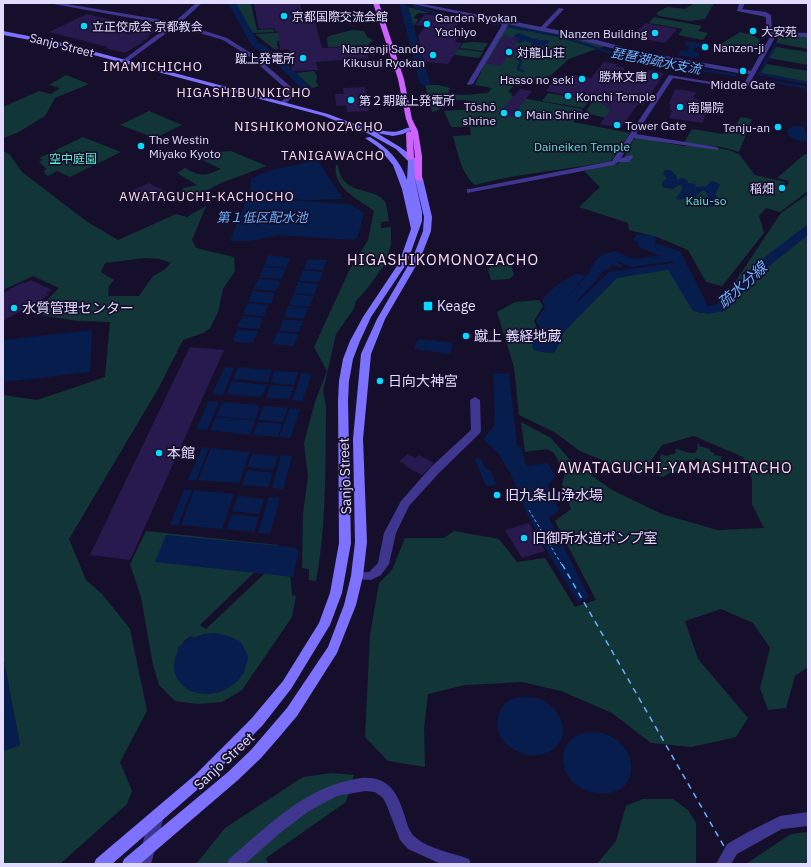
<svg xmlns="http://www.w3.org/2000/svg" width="811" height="867" font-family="'IBM Plex Sans','Noto Sans JP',sans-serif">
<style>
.green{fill:#123637;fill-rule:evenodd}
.water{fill:#071d4e}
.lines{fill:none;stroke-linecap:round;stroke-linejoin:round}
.stream-far1{stroke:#071d4e;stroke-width:2.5}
.stream{stroke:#071d4e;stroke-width:3}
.canal{fill:#071d4e;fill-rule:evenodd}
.ferry-far1{stroke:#69b1ff;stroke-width:1;stroke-dasharray:3 2.5;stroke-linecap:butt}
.ferry{stroke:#69b1ff;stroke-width:1.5;stroke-dasharray:6 5;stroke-linecap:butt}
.building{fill:#281a4f}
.minor{fill:#3f378f;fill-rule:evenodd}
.tertiary{fill:#3f378f;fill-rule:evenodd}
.secondary{fill:#7d72ff;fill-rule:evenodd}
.primary{fill:#cd62ff;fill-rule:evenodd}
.poi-dot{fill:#07d8ff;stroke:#160f2c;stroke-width:1.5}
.labels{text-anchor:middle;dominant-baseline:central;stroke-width:3.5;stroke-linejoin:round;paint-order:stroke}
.far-poi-label{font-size:12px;fill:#e1dbff;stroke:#160f2c;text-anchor:start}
.far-street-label{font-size:12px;fill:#e1dbff;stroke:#160f2c}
.far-park-label{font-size:12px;fill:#5ce9ce;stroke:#160f2c}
.far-water-label{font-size:13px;font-style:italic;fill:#69b1ff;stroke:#160f2c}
.far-neighbourhood-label{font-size:13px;letter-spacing:1px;fill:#ffddf1;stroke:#160f2c}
.poi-label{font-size:14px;fill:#e1dbff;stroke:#160f2c;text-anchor:start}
.street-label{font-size:14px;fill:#e1dbff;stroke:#160f2c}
.neighbourhood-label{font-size:15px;letter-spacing:1px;fill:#ffddf1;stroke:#160f2c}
.water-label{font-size:15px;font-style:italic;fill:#69b1ff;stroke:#160f2c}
</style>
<rect width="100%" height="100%" fill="#160f2c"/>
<g class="green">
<path d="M236,3H253L251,4L257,30L273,29L274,32L252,33L243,20Z"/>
<path d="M695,3H714L705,19L690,21L659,16L656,13L667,7L685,9Z"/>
<path d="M404,6L430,13H418L413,18L418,19L415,25L410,24Z"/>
<path d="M654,17L702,26L698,31L708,33L703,40L678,35L683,29L649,23Z"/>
<path d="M506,24L574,36L605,46L569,59L550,76L533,81L507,79L524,82L521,86L514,85L508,92L513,94L511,96L582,109L583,114L573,122L630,133L611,161C566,170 520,173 475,185C461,173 458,153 453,136L471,135L470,127H451L444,111L473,109L474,104C467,97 452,101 443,102L439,110L432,112L425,85H438L450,88L448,94L465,95L488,93L492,88L475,85L489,54Z"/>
<path d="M352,30L364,31L367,37L373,40L368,45L328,47L327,38L329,36Z"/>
<path d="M312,31L300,40L277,41L278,49H274L255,34Z"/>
<path d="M740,32L753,35L760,40L756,50C744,54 733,51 722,48L721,44Z"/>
<path d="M783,36L808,37V49L776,43L778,38Z"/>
<path d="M472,42L488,43L483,51L460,48L463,43Z"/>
<path d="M776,47L808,52V65L769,58Z"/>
<path d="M451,48L483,52L479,58L448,54Z"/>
<path d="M766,64L808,71V82L761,73Z"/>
<path d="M314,71L317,76L316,82L319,86L312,88L296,73Z"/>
<path d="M66,75L89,84L55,98L45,116L17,133L3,138V107L39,91L51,94L60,88L49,85Z"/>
<path d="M548,93L589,100L584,108L542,101Z"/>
<path d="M596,96L627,102L615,120L585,113Z"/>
<path d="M149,111L182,125L155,138L120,125Z"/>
<path d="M741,117L752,119L739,152C722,145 703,145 685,144V141L692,129L723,134L732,125L736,124Z"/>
<path d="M83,137L121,152L70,177L57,171L48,176L45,174L44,171L47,169L39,162L43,160L39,158Z"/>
<path d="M635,137L683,146H707L729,150L739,154L755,175L785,182L782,189L784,190L779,195L785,190L789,181L777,178L805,154L808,155V191L780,212L766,208L759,216L764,233L722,286L706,282L688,250L657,237L629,230L628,223L579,207L600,187L584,171L617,164L623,159Z"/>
<path d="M3,151L10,155L22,172L86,221L118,240L176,214L187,217L206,206L192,240L196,248L234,257L235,271L223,289L218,312L210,328L203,333L183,340L158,389L69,539L86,580L102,594L130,629L147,711L120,762L132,791L127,804L60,864H3V751L20,745L3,656V395L37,400L105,377L110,322L78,321L33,314L59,288L33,276L3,290ZM145,258L160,259L171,263L164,270L153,276L139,296H108L109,286L114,280L101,272L105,263Z"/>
<path d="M231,151L267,166L221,183L193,198L181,191L184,188L197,185L177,173L185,168C200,177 206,176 221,169L200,159L190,158L198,153Z"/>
<path d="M336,165H338C342,198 374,185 385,202C387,207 388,216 389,221L381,222V228L391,227V245L384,265L370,285L356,301L353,310L336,334L323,391L326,406C325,465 327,523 316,581L309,580V569L302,568L303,514L308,476L304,443L315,402L327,371L314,347L349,271L368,240L374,211C359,199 332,188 336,165Z"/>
<path d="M808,194V667L795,676L786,708L768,710L760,688L770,648L753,623L721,609L685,621L698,659L748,718L736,737L691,747L651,743L612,713L561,691L522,682L465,685L428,694L424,728L425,767L388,761L365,737L370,635L379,583L392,570L405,538H444L454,531L499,539L517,562L545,558L575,607L596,600L555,521L571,509L562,484L565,474C551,447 556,447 525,452L521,422L551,438L571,461L612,490L662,514L717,530L764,528L752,504V479L743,457L694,436L662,445L640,476L580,451L554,432L519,415L514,367L497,312L515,302L539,300L543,306L534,321L540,335L537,347L552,350L559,331L600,287L614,276L670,268L700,313L715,312L781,213Z"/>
<path d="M511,264L514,275L509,279L491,280L488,270L491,266Z"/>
<path d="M697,444H700L699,446L710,449V451L714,453V455L721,456L722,460L721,466H719L716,472L699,467L702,460L696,458L695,460L686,461L677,473L673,471L663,477L654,474L656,469L654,464L661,460L660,457L661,454L666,456L676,453L675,449H677L690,453H695L698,448Z"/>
<path d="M146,531L278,545L268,559L200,625L206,629L282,557L290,571L292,595L296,596L292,617L242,690L222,702L198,704L175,701L159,685L153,665L141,597L130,564ZM204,634L245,671C230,692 213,698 188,690L177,653L184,641L191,636L194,638Z"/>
<path d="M332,773L354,775L346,802L266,858L268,864H196L225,828L303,777Z"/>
<path d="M643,799H673L688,810L696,823V864H597L616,841L626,806Z"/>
<path d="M808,832V864H746L791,834Z"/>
</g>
<g class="water">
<path d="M519,33L534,39L539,38L538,40H548L550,42L541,46L532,45L531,43L525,41L520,43L516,42V38L514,36L516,34Z"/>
<path d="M687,41L706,44L703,48L696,47L693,51L700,53L697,58L678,55L681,50L687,51L689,46L684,45Z"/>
<path d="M794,126L805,127V133L808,136V141H799L788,136L787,130Z"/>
<path d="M317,160L343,199L304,200L277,197L250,190L251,179L268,171Z"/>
<path d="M665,170C672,169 673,173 677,177V180L682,178L687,180L688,183L696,184L695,187L707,186L711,181L719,183L720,185L716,193V204L713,207L707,206L705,199L708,196L705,191H702L696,196H690L687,198L679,200L676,198L682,190V186L679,185L673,189L664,188L662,186L663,181L667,178L663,174Z"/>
<path d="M250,192L274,199L350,204L364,213L358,236L356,239L351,240L279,235L252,241H230Z"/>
<path d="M268,255L290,258L286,268L264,266Z"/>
<path d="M308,259L327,260L323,270L304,269Z"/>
<path d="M264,267L286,269L281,279L259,277Z"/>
<path d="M303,270L323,272L319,282L299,281Z"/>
<path d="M577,274L586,275L542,327L538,325L536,321L545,307L542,300C551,289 564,279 577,274Z"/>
<path d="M259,279L281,281L276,291L253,289Z"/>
<path d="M298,282L318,284L314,295L294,293Z"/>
<path d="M253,291L275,293L271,304L248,302Z"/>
<path d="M294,294L314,296L309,307L289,305Z"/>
<path d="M248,303L268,305L264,316L243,314Z"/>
<path d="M288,306L308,308L304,319L284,317Z"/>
<path d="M243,316L263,318L259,329L237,327Z"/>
<path d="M283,320L303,321L299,332L279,331Z"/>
<path d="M92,330L90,372L3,382V340Z"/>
<path d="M237,330L258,331L253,343L235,342L233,340Z"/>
<path d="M278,332L298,334L294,346L272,344Z"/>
<path d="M421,339L453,343L450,354L414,349L417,341Z"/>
<path d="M225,367L234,368L223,395L212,394Z"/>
<path d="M238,367L272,370L268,382L233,379Z"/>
<path d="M274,371L298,372L294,385L271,383Z"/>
<path d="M302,373L312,374L302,401L292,400Z"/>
<path d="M493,374H509L517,445L521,447L526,466L548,463L555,476L548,486L559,510L549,518L589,597L578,602L545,548L527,513L510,472H509L499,454L483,439L494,426L495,408Z"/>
<path d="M231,381L267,385L264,393L259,397L227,394Z"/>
<path d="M270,385L294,387L289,399L266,398Z"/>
<path d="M209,401L218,402V405L207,430L196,429Z"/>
<path d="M223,402L257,405L259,410L255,420L216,416Z"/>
<path d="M264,406L288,408L283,422L258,420Z"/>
<path d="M290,408L300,409L290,438L279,437Z"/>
<path d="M216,417L255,421L250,435L210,430Z"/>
<path d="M258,422L282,424L278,437L253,435Z"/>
<path d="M202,447L209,448L196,480H188Z"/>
<path d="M211,448L250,452L239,483L198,480Z"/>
<path d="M252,454L278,456L273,470L247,467Z"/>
<path d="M281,455L292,456L283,489L272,488Z"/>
<path d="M480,458L487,470H490L497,485L486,486L475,459Z"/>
<path d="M247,470L273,473L268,487L242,485Z"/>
<path d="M184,489L192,490L178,525H170Z"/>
<path d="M194,490L234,494L222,529L181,525Z"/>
<path d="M238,496L264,499L259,514L232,511Z"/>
<path d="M269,497L280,498L270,534L258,533Z"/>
<path d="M232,514L259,517L254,532L226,529Z"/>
<path d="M166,535L292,547L299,550L293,577L155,562Z"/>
<path d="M215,633L228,636L240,641C243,646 247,651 248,657C248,660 247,663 246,666C239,695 189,706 176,676C172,668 174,657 179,650L177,648L192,636L194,638L204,634Z"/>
<path d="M3,656L20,745L3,751Z"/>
<path d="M522,697C527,697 533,697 537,698C559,706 575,733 552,750C528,766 488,742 499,714C500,709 505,703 510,700C513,698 518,698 522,697Z"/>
<path d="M588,732C592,733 598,732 603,733C619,738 634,754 631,772C630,778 626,786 620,789C604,799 578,792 568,776C560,764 562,743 576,736C579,734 584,733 588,732Z"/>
</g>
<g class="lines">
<g class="stream-far1">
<path d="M414,6L445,16L498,24"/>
<path d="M507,26L559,36L628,58L735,75"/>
<path d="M776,44L759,74L808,83"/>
<path d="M544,46L548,47"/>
<path d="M528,52L527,50L532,49"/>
<path d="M523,71L518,69L521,61L517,58L524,55"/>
<path d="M768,81L808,88"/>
</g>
<g class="stream">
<path d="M610,256L620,266"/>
<path d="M604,260L621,266"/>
</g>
<g class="canal">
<path d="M228,3H236L258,42L277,54L311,88L309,90H303L271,58L252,46Z"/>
<path d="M401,4H404L408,6L430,83L428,85L425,86L420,83L400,6Z"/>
<path d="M808,225V235L764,270L725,311L708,314L693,311L668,270L617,278L564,332L555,352C548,354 541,352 534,350L532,347L540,327L589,273L595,261L602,255L615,251L633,259L660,256L639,247L638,243L633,240L636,235L640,234L654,236L656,239L654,243L680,251L708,306L716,305L756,264L804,227ZM617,261L631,267L673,261L674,263L609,272L571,308L598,278L603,271L610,269L612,263Z"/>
</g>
<path class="ferry-far1" d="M529,510L562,565"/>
<path class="ferry" d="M562,564L725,848"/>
</g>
<g class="building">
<path d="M266,3H300L302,11H309L312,18H314L322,48L365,46L369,58L316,62L318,70L292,71L289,49L280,50L278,31L275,32L274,28L259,29L254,4Z"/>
<path d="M87,14L132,25L159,29L146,37H150L141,42H143L125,53L105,48L108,47L49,32Z"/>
<path d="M425,14L461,20L449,35L459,36L455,42L462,43L448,64L424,62L418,36L426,26L416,25Z"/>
<path d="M645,23L677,29L665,43L632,37Z"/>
<path d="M505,36L519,38L514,46H518L512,58L507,57L501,66L486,64L502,37Z"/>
<path d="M604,62L617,64L616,66L625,68L620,75L644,79L649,70L664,73L644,105H637L621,128L600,124L610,110L599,101L546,91L555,79L569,81L574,75L591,78Z"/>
<path d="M365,87L369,111L347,112L346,105L336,106L335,94H344L343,88Z"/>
<path d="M520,89L532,91L512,117L498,114Z"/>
<path d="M675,89L696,92L693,98L701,100L700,101L703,102L699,112L706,113L703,123L669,118L672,110L669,109L671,104H669Z"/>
<path d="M149,183L169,193L140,204L128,197L130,196L127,195L130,193L128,192Z"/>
<path d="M31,280L52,290L46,293L49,295L3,321V293L23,282L25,283Z"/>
<path d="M190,347L224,350L130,560L90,555Z"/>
<path d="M408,454L415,458L419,455L434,463L422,475L405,466L406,465L399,461Z"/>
<path d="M529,523L545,551L522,558L505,530Z"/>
</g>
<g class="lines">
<g class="minor">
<path d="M48,3H61L174,22L196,3H202L180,23L227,38L254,55L290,86L294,95L285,104H281V102L288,95L285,88L250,57L223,40L179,27L176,26L127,62H123V60L170,25Z"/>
<path d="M739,3H745L742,9L766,12L771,15L772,32L808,33V37L776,36L746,90L673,78L636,134L716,147L718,148V150L634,138L621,158L632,155L633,157L629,162H618L614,165L467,193V189H470L612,161L669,75L742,87L771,35L766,33V17L737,11Z"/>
<path d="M559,8L564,9L544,30H540V28Z"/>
<path d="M500,19L508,25L473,84L468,85L467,84L502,25L497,21Z"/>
<path d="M475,397L480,400L481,431L480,433L439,473L409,506L396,533L389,564L381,575L371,580L353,579L351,576L353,573L369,572L378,563L384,533L401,501L431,467L471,430L470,400Z"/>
<path d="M361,778C390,776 398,794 405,817C407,824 409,832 415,837C430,850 451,852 469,859L471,864H441L408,849L400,840L387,806L383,798L375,792L365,791L337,796L309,811L280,833L245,864H227L229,859C269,825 306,786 361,778Z"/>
<path d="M808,812V826L782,829L737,854L731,864H716L727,844L748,832L780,816Z"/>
</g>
<g class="tertiary">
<path d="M407,3H418L567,32L638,51L738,69L741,71L738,73L637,55L566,36Z"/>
<path d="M747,70L755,72L756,73L753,75L745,73L744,72Z"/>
<path d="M157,809L162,811L164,816L151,864H137L150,816L152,811Z"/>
</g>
<path class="secondary" d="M3,31L54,41L328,114L373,131L376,129C384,131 391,133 399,131C404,130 406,127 411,128V130L403,134L393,136L377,133L400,147L415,158L423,179L432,217L431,231L421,257L385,319L371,354L363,439L367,542L363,576L356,605L337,653L297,716L281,735L261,758L238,780L140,864H122L124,859L228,772L251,750L287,708L328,647L344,605L351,576L355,542L353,439L361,354L377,319L413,257L423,231L424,217L414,175L422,212V221L407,263L371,317L360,341L353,359L349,381L348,401L351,543L342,593L330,625L291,689L262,726L205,783L112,864H94L96,859L195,775L252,718L283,681L319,623L330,593L339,543L338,401L339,381L343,359L350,341L363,317L399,263L411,229L402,189L393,165L378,147L365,138L370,137C387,147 400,160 407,180L408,161L396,149L369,134L324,116L52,44L3,35Z"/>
<path class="primary" d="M373,3H379L404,79L412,119L418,131L422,156V181H419L415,179L413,138L415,158L411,160L407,158L406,133L409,131L411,132L406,119L398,79Z"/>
</g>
<g class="poi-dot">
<circle cx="284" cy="16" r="4"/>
<circle cx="427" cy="24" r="4"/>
<circle cx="84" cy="26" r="4"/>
<circle cx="753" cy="31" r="4"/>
<circle cx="655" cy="33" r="4"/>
<circle cx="705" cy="47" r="4"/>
<circle cx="509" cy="52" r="4"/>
<circle cx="433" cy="55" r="4"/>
<circle cx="303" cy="58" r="4"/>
<circle cx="743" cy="71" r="4"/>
<circle cx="655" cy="76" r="4"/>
<circle cx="582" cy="79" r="4"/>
<circle cx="568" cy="96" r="4"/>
<circle cx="351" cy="100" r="4"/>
<circle cx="680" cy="107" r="4"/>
<circle cx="504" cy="113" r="4"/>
<circle cx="518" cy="114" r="4"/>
<circle cx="617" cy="125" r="4"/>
<circle cx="778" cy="127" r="4"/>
<circle cx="141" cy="146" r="4"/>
<circle cx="782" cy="188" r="4"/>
<rect x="423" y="301" width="10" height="10" rx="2"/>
<circle cx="14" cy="308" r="4"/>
<circle cx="466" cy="336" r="4"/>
<circle cx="380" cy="381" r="4"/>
<circle cx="159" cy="453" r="4"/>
<circle cx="497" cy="495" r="4"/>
<circle cx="524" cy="538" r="4"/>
</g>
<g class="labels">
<g class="far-poi-label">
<text x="292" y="16">京都国際交流会館</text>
<text x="435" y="17">Garden Ryokan<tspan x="435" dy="14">Yachiyo</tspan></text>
<text x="92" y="26">立正佼成会 京都教会</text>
<text x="761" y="31">大安苑</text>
<text x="647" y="33" text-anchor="end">Nanzen Building</text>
<text x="713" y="47">Nanzen-ji</text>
<text x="425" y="48" text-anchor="end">Nanzenji Sando<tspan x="425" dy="14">Kikusui Ryokan</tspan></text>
<text x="517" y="52">対龍山荘</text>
<text x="295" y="58" text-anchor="end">蹴上発電所</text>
<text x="647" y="76" text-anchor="end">勝林文庫</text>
<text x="574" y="79" text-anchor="end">Hasso no seki</text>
<text x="743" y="84" text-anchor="middle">Middle Gate</text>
<text x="576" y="96">Konchi Temple</text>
<text x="359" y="100">第２期蹴上発電所</text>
<text x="496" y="106" text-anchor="end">Tōshō<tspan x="496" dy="14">shrine</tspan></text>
<text x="688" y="107">南陽院</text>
<text x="526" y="114">Main Shrine</text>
<text x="625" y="125">Tower Gate</text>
<text x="770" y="127" text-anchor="end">Tenju-an</text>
<text x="149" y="139">The Westin<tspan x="149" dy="14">Miyako Kyoto</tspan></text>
<text x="774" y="188" text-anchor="end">稲畑</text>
</g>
<g class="far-street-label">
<text transform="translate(62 45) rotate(14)">Sanjo Street</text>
</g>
<g class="far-park-label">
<text x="582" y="146">Daineiken Temple</text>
<text x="73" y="158">空中庭園</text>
<text x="706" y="200">Kaiu-so</text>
</g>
<g class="far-water-label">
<text transform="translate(656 61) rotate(11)">琵琶湖疏水支流</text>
<text x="262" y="217">第１低区配水池</text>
</g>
<g class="far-neighbourhood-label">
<text x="153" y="66">IMAMICHICHO</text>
<text x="244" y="92">HIGASHIBUNKICHO</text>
<text x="309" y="126">NISHIKOMONOZACHO</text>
<text x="333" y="155">TANIGAWACHO</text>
<text x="207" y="196">AWATAGUCHI-KACHOCHO</text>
</g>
<g class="poi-label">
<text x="437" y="306">Keage</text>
<text x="22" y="308">水質管理センター</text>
<text x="474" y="336">蹴上 義経地蔵</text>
<text x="388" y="381">日向大神宮</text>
<text x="167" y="453">本館</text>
<text x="505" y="495">旧九条山浄水場</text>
<text x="532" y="538">旧御所水道ポンプ室</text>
</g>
<g class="street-label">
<text transform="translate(345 476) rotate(-92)">Sanjo Street</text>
<text transform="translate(224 761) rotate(-43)">Sanjo Street</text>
</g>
<g class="neighbourhood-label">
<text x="443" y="259">HIGASHIKOMONOZACHO</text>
<text x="675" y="467">AWATAGUCHI-YAMASHITACHO</text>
</g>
<g class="water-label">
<text transform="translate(742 285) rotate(-42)">疏水分線</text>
</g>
</g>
<rect width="811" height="867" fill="none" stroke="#e1dbff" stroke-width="8"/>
</svg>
